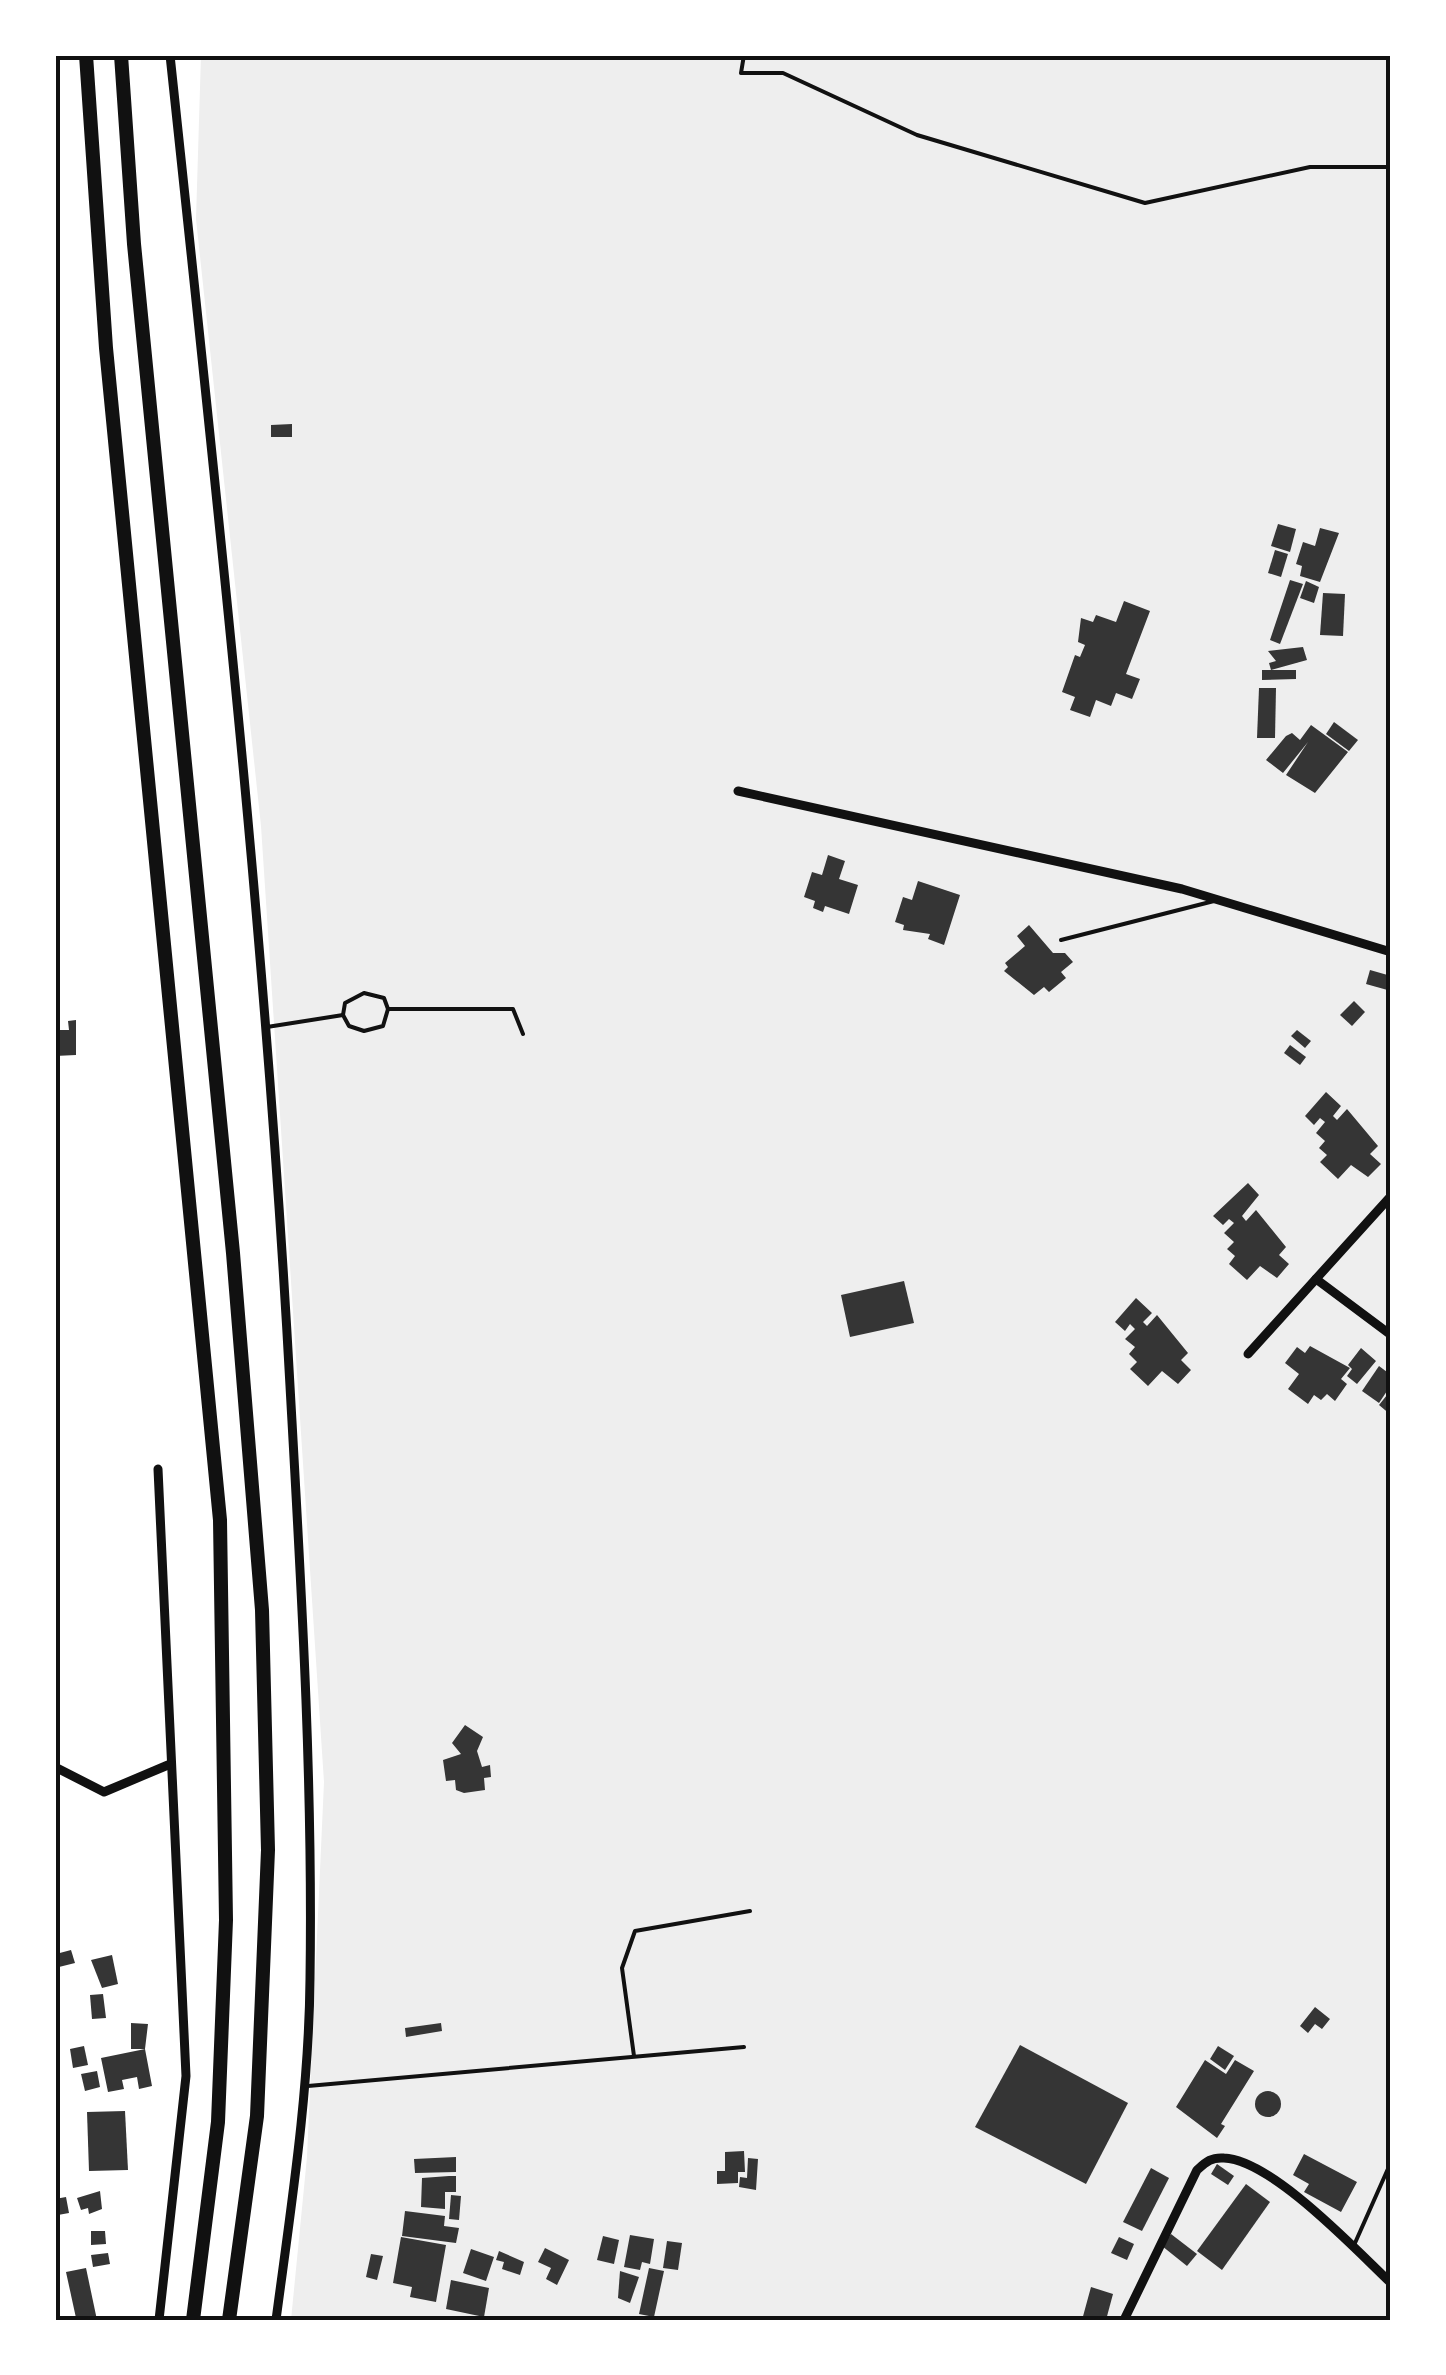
<svg xmlns="http://www.w3.org/2000/svg" width="1446" height="2375" font-family="Manrope,sans-serif">
<style>
.green{fill:#eee}
.building{fill:#353535}
.lines{fill:none;stroke-linecap:round;stroke-linejoin:round}
.path{stroke:#111;stroke-width:4}
.service{stroke:#111;stroke-width:4}
.minor{stroke:#111;stroke-width:9}
.trunk{stroke:#111;stroke-width:14}
.neatline{fill:none;stroke:#111;stroke-width:4}
</style>
<rect width="100%" height="100%" fill="#fff"/>
<path class="green" d="M201,55H1391V2320H291L307,2157L324,1782L261,826L196,219Z"/>
<g class="building">
<path d="M292,424V437H271V425Z"/>
<path d="M1278,524L1296,529L1290,552L1271,546Z"/>
<path d="M1320,528L1339,533L1320,582L1300,576L1302,566L1296,564L1303,542L1315,546Z"/>
<path d="M1275,550L1288,554L1281,577L1268,573Z"/>
<path d="M1290,580L1303,584L1280,644L1270,640Z"/>
<path d="M1306,581L1319,587L1314,603L1300,598Z"/>
<path d="M1323,593L1345,594L1343,636L1320,635Z"/>
<path d="M1124,601L1150,611L1126,674L1140,679L1132,699L1116,693L1111,706L1096,700L1090,717L1070,710L1075,697L1062,692L1075,655L1080,657L1085,645L1078,642L1081,618L1093,622L1096,615L1116,622Z"/>
<path d="M1303,647L1307,660L1271,670L1269,663L1276,661L1268,651Z"/>
<path d="M1262,670H1296V679L1262,680Z"/>
<path d="M1259,688H1276L1275,738H1257Z"/>
<path d="M1334,722L1358,740L1349,751L1326,734Z"/>
<path d="M1311,725L1348,752L1315,793L1286,775L1308,742L1283,773L1266,760L1286,736L1292,733L1300,740Z"/>
<path d="M828,855L845,861L839,879L858,885L849,914L825,906L823,912L813,908L815,901L804,897L812,872L822,875Z"/>
<path d="M918,881L960,895L944,945L928,939L930,934L903,930L904,925L895,922L903,897L912,900Z"/>
<path d="M1029,925L1053,953H1065L1073,962L1061,972L1066,978L1049,992L1044,987L1034,995L1004,971L1008,967L1005,963L1025,946L1017,936Z"/>
<path d="M1370,970L1391,976V991L1366,984Z"/>
<path d="M1354,1001L1365,1012L1352,1026L1340,1015Z"/>
<path d="M76,1020V1055L55,1056V1030H69L68,1021Z"/>
<path d="M1297,1030L1311,1041L1305,1048L1291,1036Z"/>
<path d="M1290,1045L1306,1057L1300,1065L1284,1053Z"/>
<path d="M1326,1092L1341,1106L1333,1116L1337,1120L1347,1109L1378,1146L1370,1154L1381,1164L1368,1177L1351,1165L1338,1179L1320,1162L1327,1155L1319,1148L1325,1141L1316,1133L1325,1122L1320,1118L1314,1125L1305,1116Z"/>
<path d="M1248,1183L1259,1195L1242,1216L1246,1221L1256,1210L1286,1247L1279,1255L1289,1264L1277,1278L1260,1266L1247,1280L1229,1264L1235,1256L1227,1249L1234,1242L1224,1233L1234,1223L1229,1219L1223,1225L1213,1216Z"/>
<path d="M904,1281L914,1323L850,1337L841,1295Z"/>
<path d="M1136,1298L1152,1313L1143,1322L1147,1326L1157,1315L1188,1353L1181,1360L1191,1370L1178,1384L1162,1371L1148,1386L1130,1369L1137,1362L1129,1354L1135,1347L1125,1339L1135,1329L1130,1324L1125,1331L1115,1322Z"/>
<path d="M1310,1346L1350,1368L1341,1379L1347,1384L1335,1401L1327,1394L1321,1400L1314,1395L1308,1404L1288,1389L1299,1374L1285,1363L1297,1347L1305,1353Z"/>
<path d="M1361,1348L1376,1361L1357,1384L1347,1376L1352,1369L1348,1365Z"/>
<path d="M1379,1366L1391,1375V1385L1379,1403L1362,1391Z"/>
<path d="M1391,1390V1424L1386,1420L1391,1415L1379,1405Z"/>
<path d="M465,1725L483,1737L477,1751L482,1767L490,1765L491,1777L484,1778L485,1790L464,1793L456,1790L455,1780L446,1781L443,1760L461,1754L452,1743Z"/>
<path d="M71,1950L75,1963L59,1967L56,1954Z"/>
<path d="M112,1955L118,1984L102,1988L91,1960Z"/>
<path d="M103,1994L106,2018L92,2019L90,1995Z"/>
<path d="M1315,2007L1330,2019L1322,2029L1315,2024L1308,2033L1300,2026Z"/>
<path d="M131,2023L148,2024L145,2049L152,2086L139,2089L137,2077L122,2080L124,2089L108,2092L101,2058L145,2049H131Z"/>
<path d="M441,2023L442,2031L406,2037L405,2028Z"/>
<path d="M1020,2045L1128,2103L1086,2184L975,2127Z"/>
<path d="M84,2046L88,2065L73,2068L70,2049Z"/>
<path d="M1218,2046L1234,2056L1225,2070L1210,2059Z"/>
<path d="M1205,2060L1226,2074L1235,2060L1254,2071L1221,2124L1225,2126L1217,2138L1176,2107Z"/>
<path d="M97,2071L100,2087L85,2091L81,2074Z"/>
<circle cx="1268" cy="2104" r="13"/>
<path d="M125,2111L128,2170L89,2171L87,2112Z"/>
<path d="M744,2151L745,2172H738V2183L717,2184V2171H725V2152Z"/>
<path d="M1304,2154L1357,2182L1341,2212L1304,2192L1309,2184L1293,2175Z"/>
<path d="M456,2157V2172L415,2173L414,2159Z"/>
<path d="M748,2158L758,2159L756,2190L739,2187L740,2177L747,2178Z"/>
<path d="M1217,2164L1234,2176L1228,2185L1211,2174Z"/>
<path d="M1151,2168L1169,2178L1142,2231L1123,2222Z"/>
<path d="M449,2176H456V2192H445V2209L421,2207L422,2178Z"/>
<path d="M1246,2184L1270,2202L1222,2270L1197,2251Z"/>
<path d="M100,2191L102,2209L89,2214L88,2208L81,2210L77,2198Z"/>
<path d="M451,2195L461,2196L459,2220L449,2219Z"/>
<path d="M66,2197L69,2213L58,2215L55,2199Z"/>
<path d="M405,2211L445,2216L444,2226L459,2228L456,2243L402,2236Z"/>
<path d="M91,2231H105L106,2244L91,2245Z"/>
<path d="M1171,2234L1197,2254L1187,2266L1162,2246Z"/>
<path d="M630,2235L654,2239L650,2264L642,2262L640,2270L624,2267Z"/>
<path d="M603,2236L619,2240L614,2264L597,2260Z"/>
<path d="M401,2237L446,2245L436,2302L410,2297L412,2287L393,2283Z"/>
<path d="M1119,2237L1134,2244L1127,2260L1111,2253Z"/>
<path d="M667,2241L682,2243L678,2270L663,2268Z"/>
<path d="M545,2248L569,2260L557,2285L546,2279L551,2268L538,2262Z"/>
<path d="M471,2249L494,2257L486,2281L463,2273Z"/>
<path d="M499,2251L524,2262L520,2275L502,2269L504,2262L496,2260Z"/>
<path d="M108,2253L110,2264L93,2267L91,2255Z"/>
<path d="M371,2254L383,2256L377,2280L366,2277Z"/>
<path d="M86,2268L97,2320L76,2318L66,2272Z"/>
<path d="M649,2268L664,2271L654,2317L639,2314Z"/>
<path d="M620,2271L639,2277L630,2303L618,2298Z"/>
<path d="M451,2280L489,2288L484,2317L446,2309Z"/>
<path d="M1091,2287L1113,2294L1106,2320H1082Z"/>
</g>
<g class="lines">
<path class="path" d="M744,55L741,73H783L917,135L1145,203L1310,167H1391"/>
<g class="service">
<path d="M1061,940L1214,901"/>
<path d="M343,1015L345,1003L364,993L384,998L388,1009"/>
<path d="M267,1027L343,1015L349,1026L364,1031L383,1026L388,1009H513L523,1034"/>
<path d="M634,2056L622,1968L635,1931L750,1911"/>
<path d="M308,2086L744,2047"/>
<path d="M1355,2243L1391,2162"/>
</g>
<g class="minor">
<path d="M170,55C217,498 266,941 290,1386C301,1583 313,1781 310,1979C309,2093 291,2207 276,2320"/>
<path d="M738,791L1182,889L1391,952"/>
<path d="M1316,1279L1391,1335"/>
<path d="M1248,1354L1391,1196"/>
<path d="M158,1469L186,2076L159,2320"/>
<path d="M55,1767L104,1792L168,1765"/>
<path d="M1124,2320L1197,2170C1206,2162 1211,2157 1224,2158C1272,2160 1356,2250 1391,2283"/>
</g>
<g class="trunk">
<path d="M86,55L106,348L220,1520L226,1920L218,2122L193,2320"/>
<path d="M121,55L134,244L233,1253L262,1610L268,1850L257,2116L229,2320"/>
</g>
</g>
<rect width="1446" height="2375" fill="none" stroke="#ffffff" stroke-width="115"/>
<rect x="58" y="58" width="1330" height="2260" class="neatline"/>
</svg>
